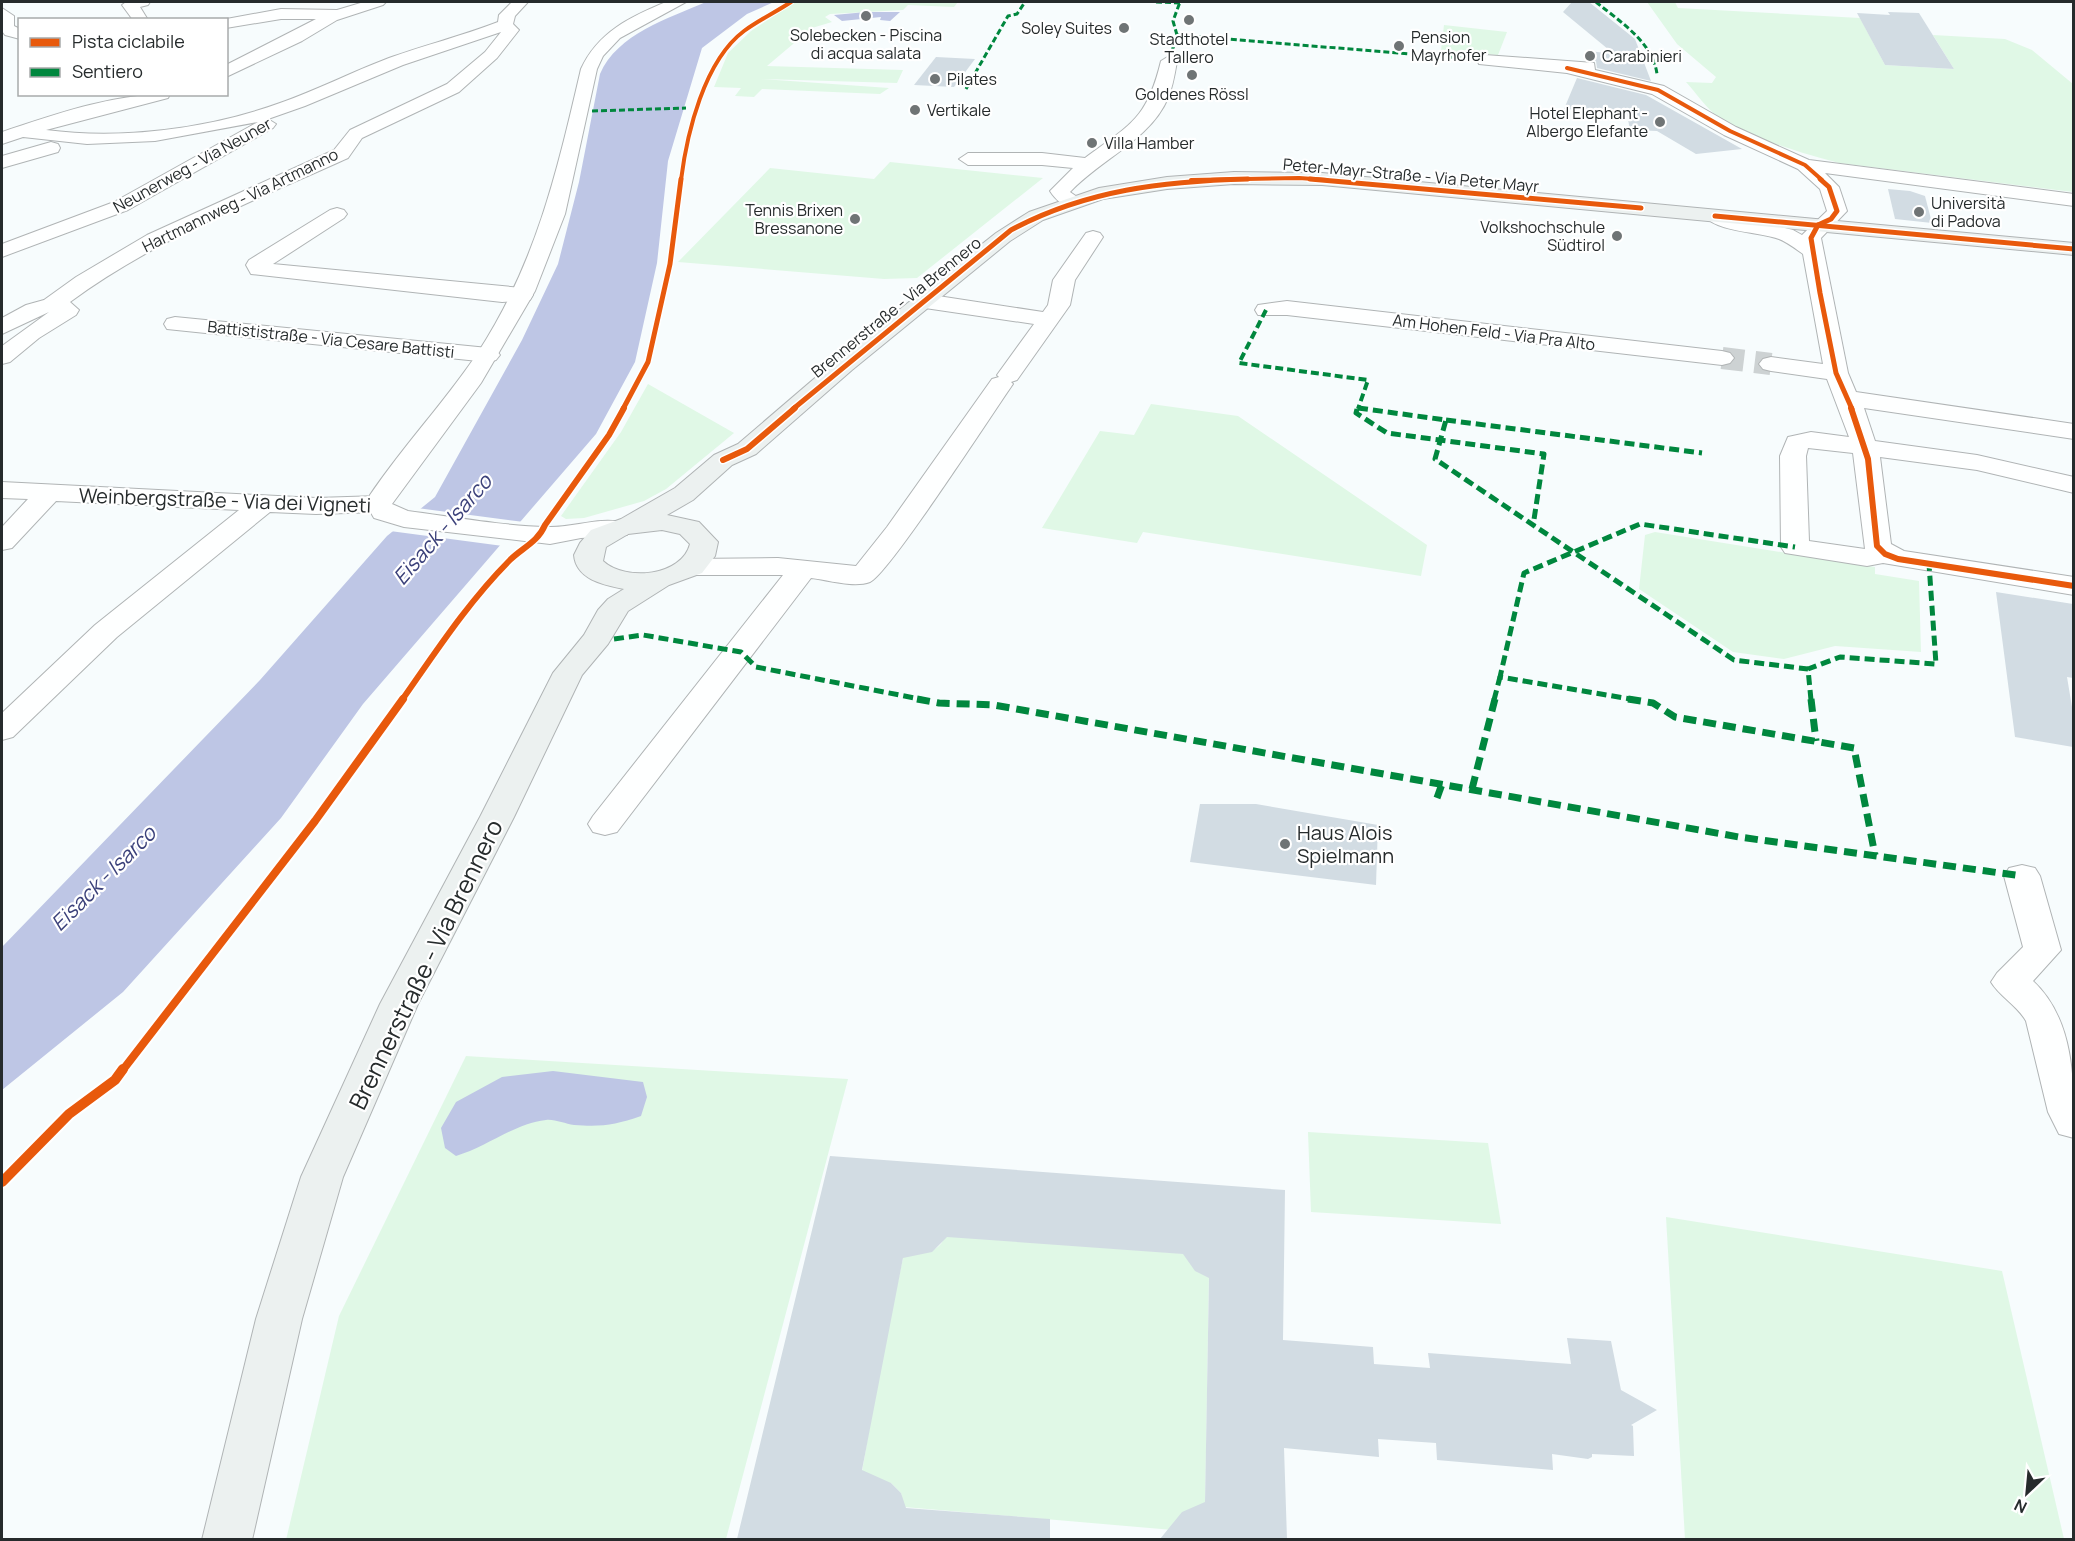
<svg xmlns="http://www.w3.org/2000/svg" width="2075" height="1541" font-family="Manrope,sans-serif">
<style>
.green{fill:#e0f8e6}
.water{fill:#bec6e5}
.pier{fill:#f7fcfd}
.building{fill:#d2dce3}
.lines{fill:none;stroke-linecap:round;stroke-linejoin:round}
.minor-tunnel{stroke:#cdd2d3;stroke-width:22;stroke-dasharray:22 11;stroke-linecap:butt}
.minor-casing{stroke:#b0b4b5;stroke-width:2}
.tertiary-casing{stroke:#b0b4b5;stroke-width:2}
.secondary-casing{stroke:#b0b4b5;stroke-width:2}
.minor{fill:#feffff;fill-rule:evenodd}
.tertiary{fill:#feffff;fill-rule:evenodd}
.secondary{fill:#ecf1f0;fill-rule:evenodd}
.quiet-far3{stroke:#00873e;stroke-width:3;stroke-dasharray:6 3;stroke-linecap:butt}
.quiet-far2{stroke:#00873e;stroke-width:4;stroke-dasharray:8 4;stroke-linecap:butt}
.quiet-far1{stroke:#00873e;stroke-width:5;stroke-dasharray:10 5;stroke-linecap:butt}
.quiet{stroke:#00873e;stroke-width:7;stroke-dasharray:13 7;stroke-linecap:butt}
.cycleway-far4-casing{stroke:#fff;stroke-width:6}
.cycleway-far3-casing{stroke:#fff;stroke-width:8}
.cycleway-far2-casing{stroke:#fff;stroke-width:9}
.cycleway-far1-casing{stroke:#fff;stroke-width:12}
.cycleway-casing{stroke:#fff;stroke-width:14}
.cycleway-far4{stroke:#e8590c;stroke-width:4}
.cycleway-far3{stroke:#e8590c;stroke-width:5}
.cycleway-far2{stroke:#e8590c;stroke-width:6}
.cycleway-far1{stroke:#e8590c;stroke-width:8}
.cycleway{stroke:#e8590c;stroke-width:10}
.poi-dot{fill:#6f7475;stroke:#fff;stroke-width:2}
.labels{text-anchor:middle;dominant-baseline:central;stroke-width:4.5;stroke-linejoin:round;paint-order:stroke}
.far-poi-label{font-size:16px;fill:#262b2c;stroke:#fff;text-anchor:start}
.far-street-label{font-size:16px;fill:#262b2c;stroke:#fff}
.street-label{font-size:20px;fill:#262b2c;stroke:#fff}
.poi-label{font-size:20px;fill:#262b2c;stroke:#fff;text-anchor:start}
.water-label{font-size:21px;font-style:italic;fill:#3b417a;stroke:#fff}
.near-street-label{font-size:24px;fill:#262b2c;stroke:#fff}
</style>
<rect width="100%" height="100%" fill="#f7fcfd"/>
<g class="green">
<path d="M795,2H958L954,7L908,5L903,10L830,14L825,17L832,22L812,28L767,66L903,70L897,83L761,79L889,88L880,94L762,89L754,97L735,96L741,88L714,87L728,53L751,31Z"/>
<path d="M1647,2H1675L1678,8L1860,18L1885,65L1954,69L1933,35L2005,39L2032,50L2073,84V192L1839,163C1807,155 1743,136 1718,117C1706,108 1696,93 1686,82L1712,83L1716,77L1677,44Z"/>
<path d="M1444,25L1507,32L1498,55L1441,51Z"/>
<path d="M890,162L1043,178L917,278L884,279L678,262L770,168L874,179Z"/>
<path d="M648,384L734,433L666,489L644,501L584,518L566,519L561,516L621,432Z"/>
<path d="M1151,404L1238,416L1427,545L1421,576L1143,532L1137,543L1042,528L1100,431L1134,435Z"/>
<path d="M1655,532L1875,567V574L1919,581L1921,652L1835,646L1784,659L1733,652L1639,589L1645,535Z"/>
<path d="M466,1056L848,1079L726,1539L286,1540L339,1316Z"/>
<path d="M1308,1132L1488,1143L1501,1224L1311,1212Z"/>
<path d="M1666,1217L2002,1271L2064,1539H1685Z"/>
<path d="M945,1236L1190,1254L1209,1275L1205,1508L1173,1530L904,1507L901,1493L891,1483H860L882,1355L905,1249C922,1251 938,1256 945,1236Z"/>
</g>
<g class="water">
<path d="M706,2H774L747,14L702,48L668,161L657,263L635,362L596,434L363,704L281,818L123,992L2,1090V947L260,680L387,536L435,497L522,340L558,264L579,182L600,74C617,34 669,18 706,2Z"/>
<path d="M866,12H900L890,21L880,20L881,17L842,21L834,15Z"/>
<path d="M553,1071L643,1082L647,1097L641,1116C615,1125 602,1127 574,1125C565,1124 555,1119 546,1120C513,1124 487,1147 456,1156L445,1148L441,1128L456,1102L502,1077Z"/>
</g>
<path class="pier" d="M417,508L524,522L503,546L390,531Z"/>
<g class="building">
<path d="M1572,2H1589L1635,39L1651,81L1597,68L1596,61L1585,60L1589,51L1614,54L1563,12Z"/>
<path d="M1888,12L1919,13L1954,69L1885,65L1857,13L1890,15Z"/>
<path d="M936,57L975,59L954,87L914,85Z"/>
<path d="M1577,78L1646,95L1742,149L1696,154L1657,131L1630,130L1627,114L1564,109Z"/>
<path d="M1888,189L1910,191L1925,196L1932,223L1895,219Z"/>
<path d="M1996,592L2073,604V678L2067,677L2073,713V747L2015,737Z"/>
<path d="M1200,804H1256L1378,825L1376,885L1190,862Z"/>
<path d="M830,1156L1285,1190L1283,1340L1373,1347L1374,1364L1430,1368L1428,1353L1571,1364L1567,1338L1611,1341L1621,1390L1657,1410L1631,1425L1633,1426L1634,1456L1592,1454V1457L1588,1459L1552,1454L1553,1470L1437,1460L1436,1443L1378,1439L1379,1457L1284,1448L1287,1539H1160L1182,1512L1205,1502L1209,1278L1195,1271L1183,1254L947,1237L932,1252L903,1258L862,1470L891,1483L901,1493L906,1508L1050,1519V1539H737Z"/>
</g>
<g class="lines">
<path class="minor-tunnel" d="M1722,358L1771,364"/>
<g class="minor-casing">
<g id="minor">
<path d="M126,2H150L148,5L140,7L148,20H133L122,5Z"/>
<path d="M364,2H386L383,5L337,20L302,41L226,77V65L316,19H281L226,28V20H221L281,9L337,10Z"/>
<path d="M512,2H528L515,16L513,24L519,30L497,58L459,92L362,138L348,158C253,201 154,240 70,302L79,310L76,315L39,338L10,362L2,364V346L49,312L2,334V318L26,305L44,300L76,277L147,235L334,150L350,130L447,84L485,52L501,32L403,65L305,106L268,119L276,124L273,128L128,210L2,257V244L114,202L258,122L155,141L87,144L23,137L2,144V132C56,114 112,94 170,94L168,98L46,130C122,140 208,129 280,103C317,90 352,72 389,58C425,45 462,36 498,22L499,15Z"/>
<path d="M2,8L14,16V26L20,29V39L5,35L2,31Z"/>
<path d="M1485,55L1594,63L1595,70L1664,86L1736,127L1809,160L2074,194V206L1825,173L1839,187L1847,211L1821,238L1848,373L1856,392L2074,424V439L1864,408L1875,441L1977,455L2074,477V493L1977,470L1880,457L1891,544L1904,551L2074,577V595L1883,563L1867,566L1785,553L1781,547L1780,456L1788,437L1811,432L1849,437L1827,379L1771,371L1763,369L1759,364L1763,359L1771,357L1823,364L1803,254C1796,249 1787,242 1779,239C1761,232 1716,232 1705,216L1708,212L1715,210L1793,230L1802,235L1827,211L1820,189L1798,169L1724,135L1652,94L1567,73L1479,64L1477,60ZM1808,448L1853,453L1865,549L1809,541L1806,456Z"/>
<path d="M1169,56L1177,61C1175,73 1173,86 1168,98C1150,140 1101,159 1070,192L1083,201L1080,205C1066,209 1057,202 1050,191L1073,168L1042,165H968L959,159L968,153H1042L1085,158C1131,124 1147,119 1161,61Z"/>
<path d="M51,142L58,144L60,148L58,152L2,168V156Z"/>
<path d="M337,208L344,210L347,214L344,218L273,264L522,288L530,290L533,295L530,300L502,302L251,274L246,265L249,260L330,210Z"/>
<path d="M1093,231L1100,233L1103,237L1075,280L1070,305L1017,380L1011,382L1013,384C994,411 888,575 870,582C854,588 828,580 811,578L617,832L605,835L593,832L588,824L593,816L783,575H690L680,573L676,567L680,561L690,559L778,558L856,566L887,527L992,379L999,377L997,375L1034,324L925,308L917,306L914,301L917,296L925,294L1043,312L1048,305L1053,280L1086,233Z"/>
<path d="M1287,301L1722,351L1730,353L1734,358L1730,363L1722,365L1287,315H1258L1255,310L1258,305Z"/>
<path d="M175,317L488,348L496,350L500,355L496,360L488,362L167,329L164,324L167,319Z"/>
<path d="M2,482L316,498L379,496L388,498L392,504L388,510L379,512L316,514L270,512L117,637L13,737L2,740V713L95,625L239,510L56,501L12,548L2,550V527L28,499L2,498Z"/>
<path d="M2022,865L2035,868L2040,876L2061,950L2033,981C2075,1020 2074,1082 2074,1138L2059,1134L2048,1112L2026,1021C2017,1005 2000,997 1991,982L1997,973L2023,947L2004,876L2009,868Z"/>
</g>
</g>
<g class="tertiary-casing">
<path id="tertiary" d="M666,2H686L620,38L603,56L597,69L565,214L535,291L481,383L392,504L408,511C454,517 502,526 548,527C574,528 598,516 627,523L631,529L627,535L581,538L550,544L404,527L374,518L366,504L370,495C403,446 444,403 477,354C536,264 557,172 581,69C598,32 630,17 666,2Z"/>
</g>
<g class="secondary-casing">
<path id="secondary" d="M1234,172L1322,173L2074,243V255L1322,185L1234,184L1167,189L1103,199L1043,220L1010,241L852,370L756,454L732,465L693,500L667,515L699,522L718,542L715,556L702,573L669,585L628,611L608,644L582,675L514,817L418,1004L343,1177L302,1319L252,1540H202L256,1319L301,1177L380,1004L480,817L553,673L584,635L598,610L608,599L624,589C605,585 576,580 574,555L580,543L591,530L621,519L675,488L714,455L738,444L836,360L996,233L1029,212L1099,188L1167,177ZM662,530L680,534L690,544C682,576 626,582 603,561L606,547L628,534Z"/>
</g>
<use href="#minor" class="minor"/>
<use href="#tertiary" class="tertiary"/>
<use href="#secondary" class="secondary"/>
<g class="quiet-far3">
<path d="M1156,2L1180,3"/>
<path d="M1596,2C1619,21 1653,42 1657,74"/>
<path d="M1177,35L1485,60"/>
<path d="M1177,35L1173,21L1180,2"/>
<path d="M1169,61L1177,35"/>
<path d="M966,89L1008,16L1017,14L1025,2"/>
<path d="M592,111L686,108"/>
</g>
<path class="quiet-far2" d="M1266,310L1239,363L1368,380L1358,409"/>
<g class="quiet-far1">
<path d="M1358,408L1446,420L1435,459L1734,660L1808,669"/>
<path d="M1357,409L1356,413L1387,433L1544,454L1533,526"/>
<path d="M1446,420L1702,453"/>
<path d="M614,639L643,635L741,652L756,667L925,700"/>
<path d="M1494,700L1500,677"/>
<path d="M1636,700L1500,677L1524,573L1640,524L1795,547"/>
<path d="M1811,700L1808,669L1840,657L1936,664L1929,564"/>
</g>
<g class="quiet">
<path d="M917,699L939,703L994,705L1739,837L2022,876"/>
<path d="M1628,699L1653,703L1675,717L1854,748L1875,855"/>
<path d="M1811,699L1816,741"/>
<path d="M1472,789L1495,699"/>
<path d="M1437,798L1442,784"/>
</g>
<g class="cycleway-far4-casing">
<g id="cycleway-far4">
<path d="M1567,68L1658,90L1730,131L1805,165L1822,180"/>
<path d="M681,180C687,133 704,61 744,31C759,20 776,12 791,2"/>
<path d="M1191,180L1299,178L1327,180"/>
</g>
</g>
<g class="cycleway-far3-casing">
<g id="cycleway-far3">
<path d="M1310,179L1641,208"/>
<path d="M1715,216L2074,249"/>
<path d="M1818,225L1831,219L1837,211L1829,187L1820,179"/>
<path d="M1818,225L1811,238L1820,293L1836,373L1852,409"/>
<path d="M623,409L648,362L670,264L681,179"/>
<path d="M793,409L1011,230C1086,190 1164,181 1248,179"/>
</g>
</g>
<g class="cycleway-far2-casing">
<g id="cycleway-far2">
<path d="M1851,408L1868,459L1877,546L1885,554L1898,559L2074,586"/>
<path d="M723,460L747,449L795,408"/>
<path d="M402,700C435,653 468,602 510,560C522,548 538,542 545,525L609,435L624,408"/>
</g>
</g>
<g class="cycleway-far1-casing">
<path id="cycleway-far1" d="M122,1071L315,821L403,699"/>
</g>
<g class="cycleway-casing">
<path id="cycleway" d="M2,1182L69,1114L115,1080L123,1069"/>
</g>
<use href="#cycleway-far4" class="cycleway-far4"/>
<use href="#cycleway-far3" class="cycleway-far3"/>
<use href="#cycleway-far2" class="cycleway-far2"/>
<use href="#cycleway-far1" class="cycleway-far1"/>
<use href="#cycleway" class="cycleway"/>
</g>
<g class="poi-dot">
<circle cx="866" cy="16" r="6"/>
<circle cx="1189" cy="20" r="6"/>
<circle cx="1124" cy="28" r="6"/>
<circle cx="1399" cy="46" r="6"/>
<circle cx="1590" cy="56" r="6"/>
<circle cx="1192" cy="75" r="6"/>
<circle cx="935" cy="79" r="6"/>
<circle cx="915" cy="110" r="6"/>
<circle cx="1660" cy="122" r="6"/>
<circle cx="1092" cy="143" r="6"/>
<circle cx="1919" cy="212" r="6"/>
<circle cx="855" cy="219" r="6"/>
<circle cx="1617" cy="236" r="6"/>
<circle cx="1285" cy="844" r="6"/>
</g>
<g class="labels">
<g class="far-poi-label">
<text x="1112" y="28" text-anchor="end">Soley Suites</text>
<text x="866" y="35" text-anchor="middle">Solebecken - Piscina<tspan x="866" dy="18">di acqua salata</tspan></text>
<text x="1411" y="37">Pension<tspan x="1411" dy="18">Mayrhofer</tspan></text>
<text x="1189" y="39" text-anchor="middle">Stadthotel<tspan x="1189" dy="18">Tallero</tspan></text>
<text x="1602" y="56">Carabinieri</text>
<text x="947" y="79">Pilates</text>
<text x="1192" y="94" text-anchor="middle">Goldenes Rössl</text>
<text x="927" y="110">Vertikale</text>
<text x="1648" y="113" text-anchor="end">Hotel Elephant -<tspan x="1648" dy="18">Albergo Elefante</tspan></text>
<text x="1104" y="143">Villa Hamber</text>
<text x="1931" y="203">Università<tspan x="1931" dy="18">di Padova</tspan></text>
<text x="843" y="210" text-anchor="end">Tennis Brixen<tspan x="843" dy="18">Bressanone</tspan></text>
<text x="1605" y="227" text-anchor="end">Volkshochschule<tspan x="1605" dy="18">Südtirol</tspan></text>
</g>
<g class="far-street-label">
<text transform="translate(192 165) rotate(-29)">Neunerweg - Via Neuner</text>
<text transform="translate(1411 175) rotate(5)">Peter-Mayr-Straße - Via Peter Mayr</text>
<text transform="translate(240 200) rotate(-26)">Hartmannweg - Via Artmanno</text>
<text transform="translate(896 307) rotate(-39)">Brennerstraße - Via Brennero</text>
<text transform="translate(1494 332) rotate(7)">Am Hohen Feld - Via Pra Alto</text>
<text transform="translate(331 339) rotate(6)">Battististraße - Via Cesare Battisti</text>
</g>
<g class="street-label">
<text transform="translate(225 500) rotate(2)">Weinbergstraße - Via dei Vigneti</text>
</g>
<g class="poi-label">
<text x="1297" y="832">Haus Alois<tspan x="1297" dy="23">Spielmann</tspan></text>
</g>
<g class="water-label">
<text transform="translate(442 529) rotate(-49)">Eisack - Isarco</text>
<text transform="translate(103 878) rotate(-45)">Eisack - Isarco</text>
</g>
<g class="near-street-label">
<text transform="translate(425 964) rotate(-64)">Brennerstraße - Via Brennero</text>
</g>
</g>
<rect width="2075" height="1541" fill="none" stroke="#262b2c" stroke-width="6"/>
<rect x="18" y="18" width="210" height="78" fill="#ffffff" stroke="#a8aaab" stroke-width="1.5"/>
<rect x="30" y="38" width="30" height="9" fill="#e8590c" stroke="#a8aaab" stroke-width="1.5"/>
<text x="72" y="48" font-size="18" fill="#262b2c">Pista ciclabile</text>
<rect x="30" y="68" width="30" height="9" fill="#00873e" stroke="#a8aaab" stroke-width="1.5"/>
<text x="72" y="78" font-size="18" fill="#262b2c">Sentiero</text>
<g transform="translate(2027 1493) rotate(206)" stroke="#ffffff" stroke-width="4.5" paint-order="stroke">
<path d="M0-4.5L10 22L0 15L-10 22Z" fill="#262b2c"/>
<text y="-9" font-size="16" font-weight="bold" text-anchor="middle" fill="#262b2c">N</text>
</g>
</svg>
